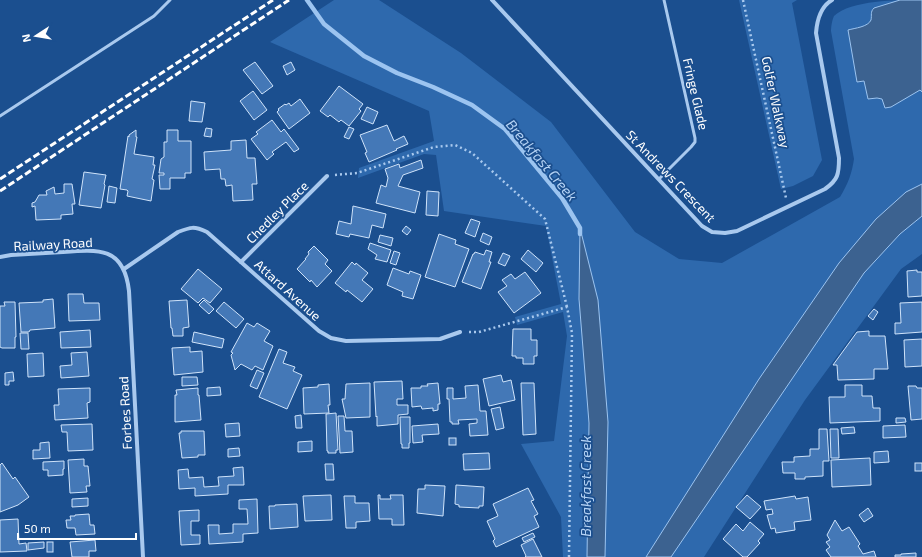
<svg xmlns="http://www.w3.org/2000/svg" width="922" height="557" font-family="'Exo 2',sans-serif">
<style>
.green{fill:#2e69ad}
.water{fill:#3c6290;stroke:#9cc4f0}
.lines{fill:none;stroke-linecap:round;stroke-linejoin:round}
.stream{stroke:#9cc4f0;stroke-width:4.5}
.building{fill:#4478b7;stroke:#cfe3fa}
.path{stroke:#a9c9ee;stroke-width:2.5;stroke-dasharray:2 3;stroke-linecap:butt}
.lane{stroke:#a9c9ee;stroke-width:3}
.street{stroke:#a9c9ee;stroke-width:4}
.rail{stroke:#fff;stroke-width:3;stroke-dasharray:7 3;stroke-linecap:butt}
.labels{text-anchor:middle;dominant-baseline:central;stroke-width:3.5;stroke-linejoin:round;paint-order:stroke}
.street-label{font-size:13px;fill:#fff;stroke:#1b4f8f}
.water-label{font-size:14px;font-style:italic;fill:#b5d3f5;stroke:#1b4f8f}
</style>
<rect width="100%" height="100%" fill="#1b4f8f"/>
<g class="green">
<path d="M334,0H379L461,53L551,122L635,232L679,259L722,263L840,197C848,184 852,173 854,159L831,31C831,27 832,20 834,16C851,0 897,0 922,0V254L901,269L805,400L704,557H563L561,517L521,444L554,441L567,336L563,312L517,325L515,317L561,304L546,226L444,211L436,155L424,154L358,178L359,168L434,141L429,111L270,42Z"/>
<path d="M739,0H797L792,3L822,160L813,176L793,186L781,189Z"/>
</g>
<g class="water">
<path d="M900,0H922V92L920,90L891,107L885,108L882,99L877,98L868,99L864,81L857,82L848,30C855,28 868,27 871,20C872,15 870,12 874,8Z"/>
<path d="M922,184V216L900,234L864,273L671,557H646L759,379L839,263L876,219L906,192Z"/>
<path d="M580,228L598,300L608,422L605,557H587L589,423L579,299Z"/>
</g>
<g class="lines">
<path class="stream" d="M307,0L324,24L364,56L397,73L433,87L472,105L505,129L562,198L580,228V234"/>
</g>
<g class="building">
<path d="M255,62L273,86L262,94L243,70Z"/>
<path d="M291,62L295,70L287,75L283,66Z"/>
<path d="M339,86L363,104L359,109L361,111L349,126L341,120L339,122L330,115L328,117L320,111Z"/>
<path d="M253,91L267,110L254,120L240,101Z"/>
<path d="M300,99L310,113L289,129L277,112L279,110L278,109L285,104L286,105L289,103L291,106Z"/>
<path d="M191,101L205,103L202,122L189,121Z"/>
<path d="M367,107L378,112L373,124L361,119Z"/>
<path d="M272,120L281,132L284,129L299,149L294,152L286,142L272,152L274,154L267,160L251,139L258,134L256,132Z"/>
<path d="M387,125L394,141L404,136L408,144L396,149L397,150L369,162L365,153L367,152L360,135Z"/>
<path d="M349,127L354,129L349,139L344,137Z"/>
<path d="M206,128L212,129L211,137L204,136Z"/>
<path d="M136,130V137H137L134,154L154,157L153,165H155L152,179L154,180L151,201L127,196L128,191L127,190L120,189L128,136L129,137V135Z"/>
<path d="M167,130H178V141H191V173H185V178H170V189H160L159,175H164V173H159L161,159L164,157V142H167Z"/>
<path d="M246,140L247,158H255L257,184H252L253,200L233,201L232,185L226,186L225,179H221L220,169L205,170L204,152L231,150V141Z"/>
<path d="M421,160L423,168L403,175L398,186L420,192L415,213L376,203L381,185L386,187L388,178L385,169L399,164L400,168Z"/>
<path d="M84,172L106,175L104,184L105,185L101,208L79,205Z"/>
<path d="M64,184H72L75,204H72L73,214L61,215V219L36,220L35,206L32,207V203L35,202L39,195H47L46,191L54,187L55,194L64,193Z"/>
<path d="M109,186L117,188L115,203L107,202Z"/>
<path d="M427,191L439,192L438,216L426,215Z"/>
<path d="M353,206L386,214L383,228L372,225L369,238L350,234L349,237L336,234L339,221L351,224Z"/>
<path d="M471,219L480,222L475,237L465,233Z"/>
<path d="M406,226L411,230L407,235L402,231Z"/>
<path d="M483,233L492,237L489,245L480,241Z"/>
<path d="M439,234L456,240L455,244L469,249L455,287L425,277Z"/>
<path d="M380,235L393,238L391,246L378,242Z"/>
<path d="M370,243L391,250L387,262L375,259L377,255L368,249Z"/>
<path d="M314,246L328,260L325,264L332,271L317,287L311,280L310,282L297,269L306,259H305L309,254L308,252Z"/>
<path d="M486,250L492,252L489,262H491L481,289L462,282L473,254H474L475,252L484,255Z"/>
<path d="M528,250L543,263L536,272L521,259Z"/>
<path d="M394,251L400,253L396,265L390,263Z"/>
<path d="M503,253L510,256L505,266L498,263Z"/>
<path d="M352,262L355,265L356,263L368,273L362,280L373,289L362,302L347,290L346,292L335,283Z"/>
<path d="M393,268L409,274L410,271L421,275L413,299L402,296L403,292L387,285Z"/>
<path d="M198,269L222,289L210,303L203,298L198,303L181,289Z"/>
<path d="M917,270V272H922V296L908,297L907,271Z"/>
<path d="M525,272L541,293L514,313L498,292L507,286L502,280L511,274L515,279Z"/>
<path d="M68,294H83L84,303H99L100,320L69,321Z"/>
<path d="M53,299L55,328L30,330L29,332H21L19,303L43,302V300Z"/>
<path d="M187,300L189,327L183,328V336H173L172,328H171L169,301Z"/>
<path d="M204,300L214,309L209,314L199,305Z"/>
<path d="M4,302H15L16,337H15V348H2L0,347V306H5Z"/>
<path d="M224,302L244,319L236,328L216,311Z"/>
<path d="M922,302V332L895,334V323H901L900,303Z"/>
<path d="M874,309L878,312L873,320L868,316Z"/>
<path d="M247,323L254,327L257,323L270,331L264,341L273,346L263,370L255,366L252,370L241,364L235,370L231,355L233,353L231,352Z"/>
<path d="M513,329H531V340H537V356H534V364H523V358H516V356H512Z"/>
<path d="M90,330L91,347L61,348L60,332Z"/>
<path d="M869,331V336H885L888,369H874V379L838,380L837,365H833L857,332Z"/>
<path d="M194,332L224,339L222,348L192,342Z"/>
<path d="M20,333H28L29,349H21Z"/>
<path d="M922,339V366L905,367L904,340Z"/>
<path d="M190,347V352L202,351L203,372L174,375L172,348Z"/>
<path d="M279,349L287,352L283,363L295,367L293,371L302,375L287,409L259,397Z"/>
<path d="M87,352L89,376L61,378L60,366L72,365L71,353Z"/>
<path d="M43,353L44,376L28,377L27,354Z"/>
<path d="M257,370L264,373L257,389L250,386Z"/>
<path d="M13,372L14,381H9V385H5V373Z"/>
<path d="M501,375L503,382L511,380L515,400L489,406L483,379Z"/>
<path d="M182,377H197L198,385L182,386Z"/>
<path d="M402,381L403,399H397V405H408V414L398,415V424L377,426V416L376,417L374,382Z"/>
<path d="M370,383V417L346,418L342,399H345L346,384Z"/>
<path d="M438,383L440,404H438V410L433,411V408L422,409L421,406L412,407L411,388H421V386H428L427,384Z"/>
<path d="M521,383H534L536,434L523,435Z"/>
<path d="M329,384L330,405H328L329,413L304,414L303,388L318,387V385Z"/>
<path d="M478,385L480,411H486L488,435L470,436L469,424L477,423V419L458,420L459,424H452V422H450L449,399H447V388H453V399L466,398L465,386Z"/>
<path d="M845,385H862V396H872L873,408H880V421L830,423L829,397H845Z"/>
<path d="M908,386H916L917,388H922V419L911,420Z"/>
<path d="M220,387L221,395L207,396V388Z"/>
<path d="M90,388V402L87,403L88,418L55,420L54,405H59L58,389Z"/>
<path d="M198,388V395H199L201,420L175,422V395H177L176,390Z"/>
<path d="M500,407L504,428L496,430L491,409Z"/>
<path d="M336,413L338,450H336V453H328V451H327L326,414Z"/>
<path d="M301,415L302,428H296L295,416Z"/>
<path d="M338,416H344L345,431H352L353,452L340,453Z"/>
<path d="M400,417H410V443H409V448H402V444H401Z"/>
<path d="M896,418H905L906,422L896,423Z"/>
<path d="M239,423L240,436L226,437L225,424Z"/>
<path d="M92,424L93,450L68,451L67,432H62L61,425Z"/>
<path d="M438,424L439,434L422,435L423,442L413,443L412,426Z"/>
<path d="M905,425L906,437L883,438V426Z"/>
<path d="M854,427L855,433L842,434L841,428Z"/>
<path d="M819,429H827L829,461H823V476L805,477V479H795V473H783L782,462H794V457L810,456V449H819Z"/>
<path d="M830,429H838L839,458H831Z"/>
<path d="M181,431H204L205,455H198V457L182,458L179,433H181Z"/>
<rect x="449" y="438" width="7" height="7"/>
<path d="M312,441V451L298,452V442Z"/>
<path d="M49,442L50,458L33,459V450H40V443Z"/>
<path d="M239,448L240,456L228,457V449Z"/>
<path d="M888,451L889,462L874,463V452Z"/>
<path d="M489,453L490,469L464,470L463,454Z"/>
<path d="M870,458L871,485L832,487L831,460Z"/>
<path d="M84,459V466H88L90,486H86L87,492L70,493L68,460Z"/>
<path d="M64,461V469H63V475L48,476V470H43V462Z"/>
<path d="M2,463L13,479L15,477L29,497L18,505L0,512V465Z"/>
<rect x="915" y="463" width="7" height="8"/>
<path d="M325,464H333L334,480H326Z"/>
<path d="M243,467L244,485H228V494L195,496V488L179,489L178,470L188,469L189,478L203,477L204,487L219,486L218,477L234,476L233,468Z"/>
<path d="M425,485L445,486L443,516L417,513L418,489H425Z"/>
<path d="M456,485L484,487L483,506H479V508L459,507V505L455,504Z"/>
<path d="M528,488L534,500L531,501L538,514L534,516L539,527L496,547L493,541L495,539L487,521L498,516L493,504Z"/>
<path d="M331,495L332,520L305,521L303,496Z"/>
<path d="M378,495H380V499H391L390,495H403L404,525H392V519H379Z"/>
<path d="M747,495L761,507L750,519L736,507Z"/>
<path d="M344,496H355V503H369L370,521L356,522V528H346Z"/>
<path d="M795,496L796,499L808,497L811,520L794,522L795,530L776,533L775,528L771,529L767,515L773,514L772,509L766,510L764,501Z"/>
<path d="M88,498V506L72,507V499Z"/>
<path d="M257,499L258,533L243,534V542L209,544L208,525H219V534L233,533V524H248L247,509H239V500Z"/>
<path d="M297,504L298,527L270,529L269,506H275V505Z"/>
<path d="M868,508L873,516L864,522L859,515Z"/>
<path d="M199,510V521H191V535H200V544L181,545L179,511Z"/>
<path d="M89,514L90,525H94L95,534L76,535L75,528H67L66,520H71L70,516H75V515Z"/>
<path d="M18,519L19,544L26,543L27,551L0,552V520Z"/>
<path d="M835,520L842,531L849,527L860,544L858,546L863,554L874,551L876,557H831L826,550L830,547L826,542L830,540L827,535Z"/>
<path d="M750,522L764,534L758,541L760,543L747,557H743L723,539L736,524L743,531Z"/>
<path d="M533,533L535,537L524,542L522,538Z"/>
<path d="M533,539L542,557H525L526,556L521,545Z"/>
<path d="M95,540L96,551H89V557H72L70,542Z"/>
<path d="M44,542V548L28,550V543Z"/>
<rect x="47" y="542" width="6" height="10"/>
<path d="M916,553V557H895V555H901V554Z"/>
</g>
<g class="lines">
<g class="path">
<path d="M743,0L786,198"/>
<path d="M335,175L357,173L434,147L455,145L472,153L545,219L567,307"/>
<path d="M469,332H479L567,307L572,333L569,557"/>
</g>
<g class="lane">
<path d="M0,116L154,16L170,0"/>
<path d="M659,179L691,147L695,142V138L664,0"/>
</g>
<g class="street">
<path d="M492,0L702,226L712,232L725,233L737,231L825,189C838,180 839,174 839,158L816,33C817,20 820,7 832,0"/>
<path d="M0,257L11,255C28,254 46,253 63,252C99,249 124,247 129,291L143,557"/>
<path d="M241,262L327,176"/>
<path d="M124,269L178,232C191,227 194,226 207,232L319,331L331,338L346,341L440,339L460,332"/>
</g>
<g class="rail">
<path d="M0,179L273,0"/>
<path d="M0,191L289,0"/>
</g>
</g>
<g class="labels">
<g class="street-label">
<text transform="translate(696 94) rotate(77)">Fringe Glade</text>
<text transform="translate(776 102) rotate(78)">Golfer Walkway</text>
<text transform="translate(671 176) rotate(46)">St Andrews Crescent</text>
<text transform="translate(277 212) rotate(-45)">Chedley Place</text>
<text transform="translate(53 244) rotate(-3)">Railway Road</text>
<text transform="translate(288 290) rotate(42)">Attard Avenue</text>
<text transform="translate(125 413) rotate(-93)">Forbes Road</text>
</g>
<g class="water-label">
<text transform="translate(542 160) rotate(50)">Breakfast Creek</text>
<text transform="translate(585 486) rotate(-90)">Breakfast Creek</text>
</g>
</g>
<g transform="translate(36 36) rotate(258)" stroke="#1b4f8f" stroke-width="3" paint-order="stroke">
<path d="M0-3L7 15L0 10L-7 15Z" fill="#ffffff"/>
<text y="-6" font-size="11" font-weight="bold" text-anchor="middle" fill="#ffffff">N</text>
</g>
<path d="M18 533v6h118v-6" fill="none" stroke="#ffffff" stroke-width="2"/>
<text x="24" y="533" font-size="12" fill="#ffffff" stroke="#1b4f8f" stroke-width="3" paint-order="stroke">50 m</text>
</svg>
